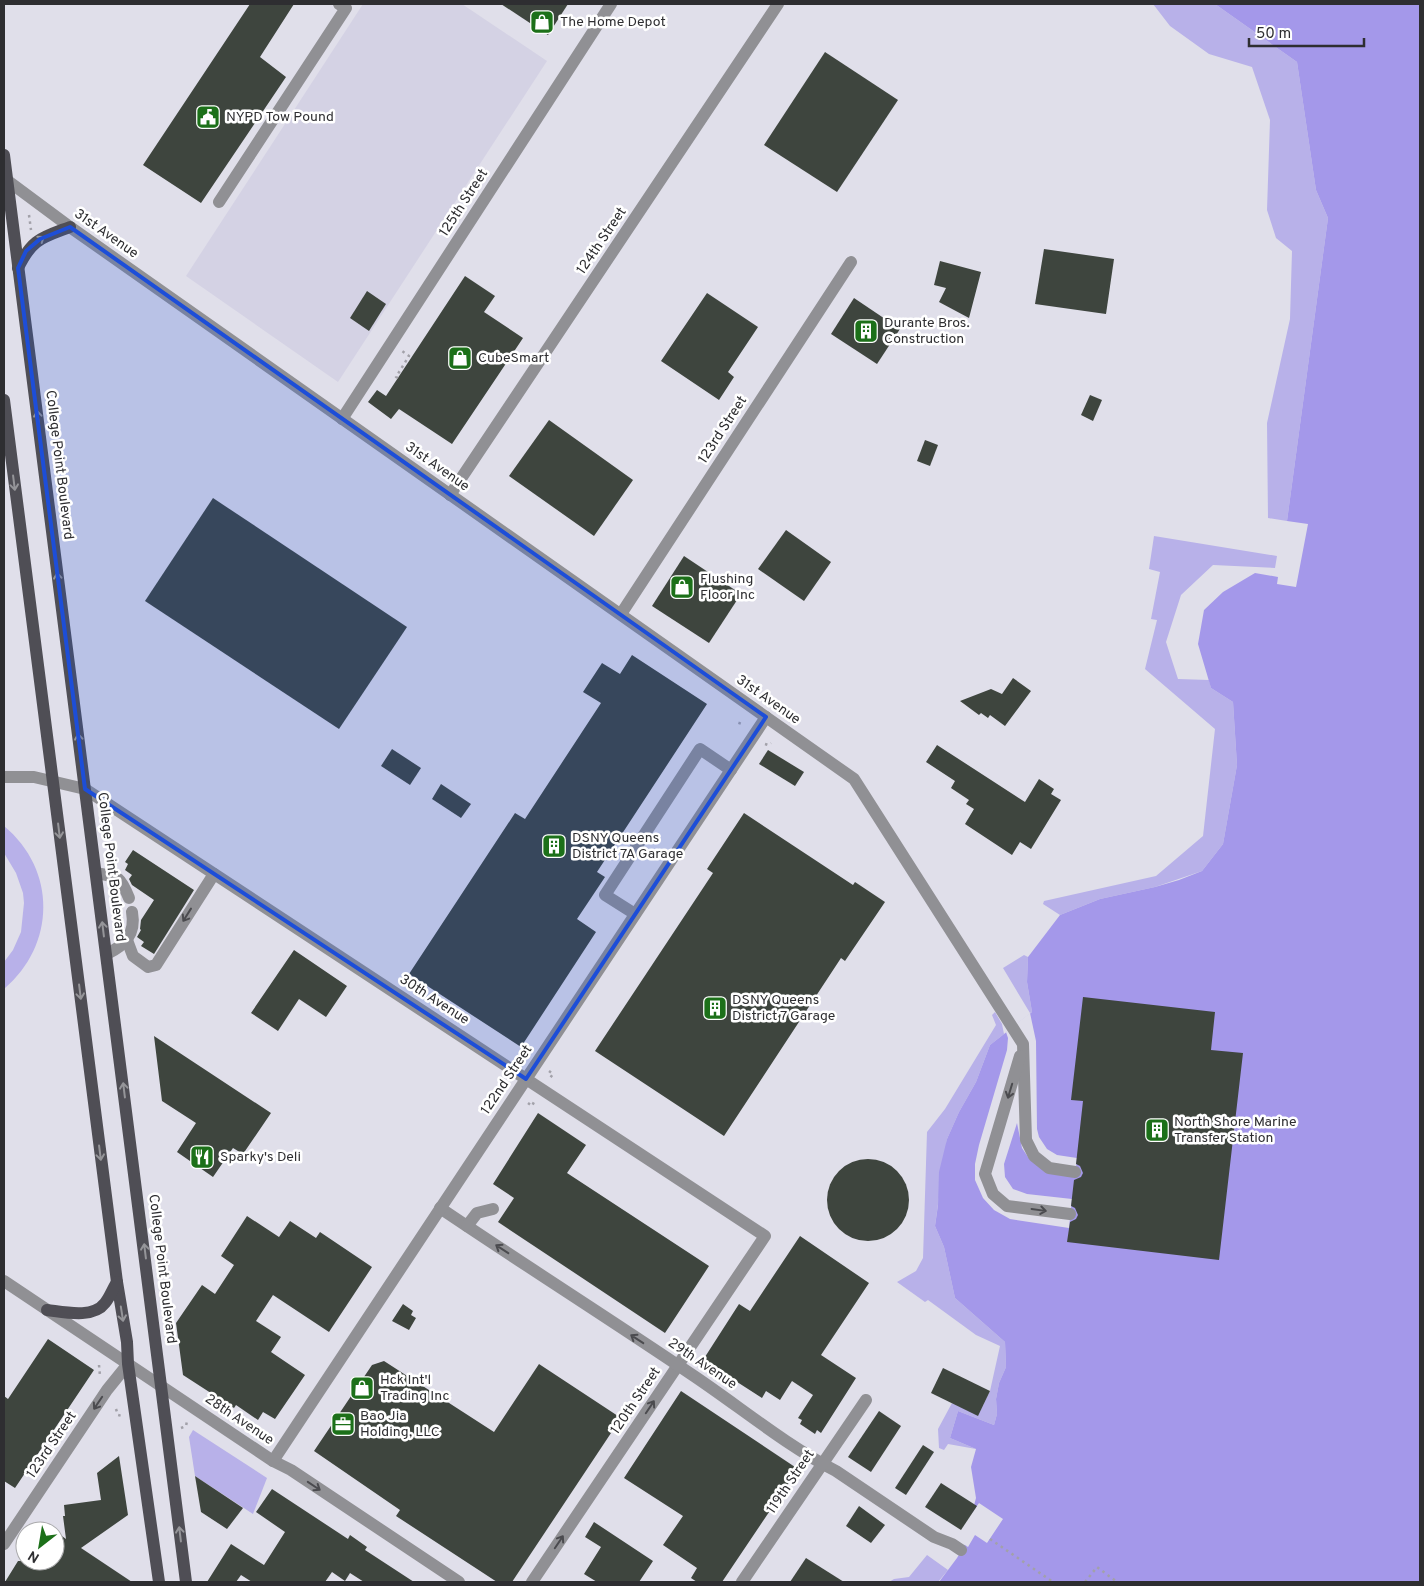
<svg xmlns="http://www.w3.org/2000/svg" width="1424" height="1586" font-family="Overpass,sans-serif">
<style>
.built{fill:#d4d2e4}
.green{fill:#b8b1e9}
.water{fill:#a498ea}
.pier{fill:#e0dfea}
.building{fill:#3e453e}
.lines{fill:none;stroke-linecap:round;stroke-linejoin:round}
.path{stroke:#a2a1a9;stroke-width:2.5;stroke-dasharray:2.5 4;stroke-linecap:butt}
.minor{stroke:#909094;stroke-width:12}
.major{stroke:#4f4e55;stroke-width:12}
.oneway{stroke:#959599}
.oneway2{stroke:#4b4b4f}
.marked{fill:#1d4ed8;fill-opacity:0.2;stroke:#1d4ed8;stroke-width:4;stroke-linejoin:round}
.labels{text-anchor:middle;dominant-baseline:central;stroke-width:5;stroke-linejoin:round;paint-order:stroke}
.poi-label{font-size:14px;fill:#2e2e31;stroke:#fff;text-anchor:start}
.street-label{font-size:14px;fill:#2e2e31;stroke:#fff}
</style>
<rect width="100%" height="100%" fill="#e0dfea"/>
<path class="built" d="M363,4H462L547,61L338,382L186,276Z"/>
<g class="green">
<path d="M1153,4H1215L1297,62L1316,190L1328,218L1287,521L1268,518L1267,423L1290,319L1292,251L1276,238L1267,210L1270,120L1252,67L1209,54L1170,26Z"/>
<path d="M1154,536L1277,556L1275,568L1213,565L1181,595L1166,642L1178,679L1209,680L1211,688L1233,702L1237,765L1223,844L1202,871L1155,887L1100,899L1060,915L1043,904L1044,901L1156,876L1203,836L1215,729L1145,669L1157,620L1151,619L1160,572L1149,569Z"/>
<path d="M4,826C57,870 56,945 4,989V962L13,950L21,932L24,903L23,893L16,873L4,853Z"/>
<path d="M1024,955L1028,957L1027,982L1032,1012L1030,1013L1003,968Z"/>
<path d="M995,1012L1002,1024L1004,1034L990,1045L976,1082L959,1112L947,1139L935,1226L944,1247L955,1298L1005,1342L1006,1367L999,1383L996,1399L997,1414L994,1425L958,1411L950,1438L976,1449L948,1444L944,1450L939,1448L938,1429L952,1403L978,1415L990,1391L1000,1346L976,1335L928,1300L925,1302L897,1282L916,1271L923,1258L927,1132L945,1109L996,1025L992,1015Z"/>
<path d="M193,1430L267,1478L253,1514L195,1476L189,1437Z"/>
<path d="M927,1555L948,1570L938,1582H889L894,1579L909,1577Z"/>
</g>
<path class="water" d="M1215,4H1420V1582H939L957,1558L975,1527L972,1513L976,1498L971,1467L976,1449L950,1438L958,1411L994,1425L997,1414L996,1399L999,1383L1006,1367L1005,1342L955,1298L944,1247L935,1226L938,1205L939,1172L947,1139L959,1112L976,1082L990,1045L1032,1012L1027,982L1028,957L1060,915L1100,899L1155,887L1179,880L1202,871L1223,844L1237,765L1233,702L1211,688L1198,644L1204,610L1223,592L1255,573L1278,577L1277,584L1296,587L1308,524L1287,521L1328,218L1316,190L1297,62Z"/>
<g class="pier">
<path d="M1030,1013L1036,1041L1037,1129L1039,1137L1047,1149L1057,1155L1077,1158L1075,1178L1030,1160L1022,1148L1017,1123L1004,1164L1005,1177L1013,1189L1027,1194L1072,1199L1069,1228L1010,1219L994,1210L983,1198L975,1180V1164L979,1145L1007,1050L1008,1038L1006,1032Z"/>
<path d="M979,1503L1003,1519L987,1543L975,1535L968,1547L962,1543L973,1526L970,1516Z"/>
</g>
<g class="building">
<path d="M250,4H294L260,57L286,77L201,203L143,165Z"/>
<path d="M501,4H568L548,35Z"/>
<path d="M825,52L898,100L837,192L764,145Z"/>
<path d="M1044,249L1114,259L1106,314L1035,304Z"/>
<path d="M940,261L981,272L969,318L939,302L946,288L934,285Z"/>
<path d="M465,276L495,296L484,312L523,338L452,444L399,409L391,419L368,402L377,390L386,396Z"/>
<path d="M367,291L386,304L369,331L350,318Z"/>
<path d="M707,293L758,327L728,372L734,377L719,400L661,361Z"/>
<path d="M854,298L900,329L877,364L831,334Z"/>
<path d="M1090,395L1102,400L1093,421L1081,415Z"/>
<path d="M549,420L633,480L594,536L509,476Z"/>
<path d="M925,440L938,445L930,466L917,461Z"/>
<path d="M213,498L407,627L339,729L145,601Z"/>
<path d="M786,530L831,562L804,601L758,569Z"/>
<path d="M684,556L741,594L709,643L652,606Z"/>
<path d="M632,655L707,704L597,872L605,877L577,919L596,932L521,1047L409,974L515,813L525,819L601,703L583,692L602,663L620,674Z"/>
<path d="M1013,678L1031,691L1005,726L990,715L988,718L981,713L979,715L960,701L991,689L1002,694Z"/>
<path d="M937,745L1025,802L1039,779L1054,789L1051,794L1061,800L1031,849L1020,842L1012,855L965,824L974,809L966,804L969,800L951,788L955,781L926,762Z"/>
<path d="M392,749L421,768L410,785L381,766Z"/>
<path d="M768,750L804,772L795,786L759,764Z"/>
<path d="M441,784L471,804L461,818L432,799Z"/>
<path d="M744,813L853,885L855,882L885,902L845,961L841,958L724,1136L595,1051L713,873L707,869Z"/>
<path d="M133,850L194,890L154,954L141,946L144,942L137,937L141,930L140,929L141,920L154,900L132,885L129,879L132,875L125,870L128,864L125,862Z"/>
<path d="M294,950L347,986L326,1017L299,999L278,1031L251,1013Z"/>
<path d="M1083,997L1215,1012L1211,1050L1243,1053L1219,1260L1067,1242L1070,1222L1076,1219L1078,1215L1075,1208L1071,1206L1074,1180L1081,1177L1083,1173L1080,1166L1076,1164L1083,1101L1071,1100Z"/>
<path d="M154,1036L271,1113L243,1154L233,1148L213,1177L177,1152L196,1123L162,1101Z"/>
<path d="M538,1113L586,1145L567,1173L709,1266L665,1333L498,1222L514,1198L493,1184Z"/>
<circle cx="868" cy="1200" r="41"/>
<path d="M247,1216L279,1237L290,1221L316,1238L320,1232L372,1267L329,1332L273,1295L256,1321L281,1337L271,1352L305,1375L275,1419L263,1412L258,1420L236,1405L234,1408L183,1375L176,1323L202,1285L215,1294L234,1265L221,1256Z"/>
<path d="M800,1236L869,1283L821,1355L856,1378L821,1433L817,1430L815,1434L800,1424L802,1420L798,1418L813,1395L792,1381L780,1400L766,1391L762,1398L703,1360L739,1304L750,1311Z"/>
<path d="M403,1304L413,1311L411,1315L416,1318L409,1330L392,1321Z"/>
<path d="M48,1339L94,1370L15,1488L4,1481V1396L8,1399Z"/>
<path d="M384,1361L494,1432L539,1364L621,1418L512,1582H497L396,1516L400,1510L314,1451L372,1365Z"/>
<path d="M943,1368L990,1391L978,1416L931,1393Z"/>
<path d="M681,1391L798,1469L722,1582H697L691,1578L697,1568L663,1545L683,1516L624,1478Z"/>
<path d="M879,1411L901,1426L871,1472L848,1457Z"/>
<path d="M923,1445L934,1452L906,1495L895,1488Z"/>
<path d="M119,1456L128,1515L81,1548L132,1582H5L18,1561H55V1531L66,1539L63,1516H65L64,1505L101,1500L97,1473Z"/>
<path d="M195,1476L243,1508L227,1529L201,1512Z"/>
<path d="M941,1483L977,1506L961,1530L925,1507Z"/>
<path d="M272,1489L348,1539L350,1535L367,1547L365,1550L414,1582H364L350,1573L345,1581L332,1572L325,1582H252L241,1575L236,1582H207L231,1544L264,1565L285,1532L256,1512Z"/>
<path d="M859,1506L885,1525L871,1543L846,1526Z"/>
<path d="M594,1522L653,1561L639,1582H597L584,1574L601,1547L585,1537Z"/>
<path d="M806,1558L844,1582H790Z"/>
</g>
<g class="lines">
<g class="path">
<path d="M29,215L31,230"/>
<path d="M398,378L396,377L409,356L402,351"/>
<path d="M740,722L739,725L741,727"/>
<path d="M765,744L768,745L771,743"/>
<path d="M105,834L110,832L111,828"/>
<path d="M519,1055L522,1052L526,1054"/>
<path d="M549,1071L553,1074L550,1078"/>
<path d="M503,1082L501,1085L503,1087"/>
<path d="M528,1103L532,1106L534,1102"/>
<path d="M164,1257L165,1261"/>
<path d="M170,1316L171,1322"/>
<path d="M99,1365L100,1376"/>
<path d="M116,1409L118,1415L122,1416"/>
<path d="M181,1428L186,1426L187,1421"/>
<path d="M990,1539L1053,1582"/>
<path d="M1085,1582L1097,1567L1117,1582"/>
</g>
<g class="minor">
<path d="M4,178L70,227L854,779L1023,1044L1026,1140L1034,1156L1049,1168L1075,1172"/>
<path d="M219,202L346,8L339,4"/>
<path d="M342,419L611,4"/>
<path d="M450,495L778,4"/>
<path d="M621,614L851,262"/>
<path d="M4,777H34L85,789L765,1236L532,1582"/>
<path d="M96,873C119,877 120,876 129,898"/>
<path d="M635,914L605,895L700,749L731,770"/>
<path d="M127,940L133,956L148,967L156,965L214,874"/>
<path d="M107,954C125,945 136,934 132,912"/>
<path d="M1020,1056L985,1174L993,1194L1007,1206L1070,1214"/>
<path d="M440,1208C523,1264 608,1318 691,1374C739,1406 784,1444 836,1471L934,1537L952,1544L961,1550"/>
<path d="M467,1226L477,1213L493,1209"/>
<path d="M4,1281L273,1461L291,1470L459,1582"/>
<path d="M273,1461L766,717"/>
<path d="M4,1544L107,1390L128,1364"/>
<path d="M742,1582L866,1400"/>
</g>
<g class="major">
<path d="M4,155L186,1582"/>
<path d="M18,268C32,239 41,238 70,227"/>
<path d="M4,400L117,1282L127,1342L128,1364L159,1582"/>
<path d="M47,1310C64,1312 93,1319 105,1303C110,1297 113,1288 117,1282"/>
</g>
</g>
<defs><path id="oneway-shaft" d="M-6 0H5M1.5-3L5.5 0L1.5 3" fill="none" stroke-width="1.6" stroke-linecap="round" stroke-linejoin="round" transform="scale(1.25)"/></defs>
<g class="oneway">
<use href="#oneway-shaft" transform="translate(38 241) rotate(-36)"/>
<use href="#oneway-shaft" transform="translate(38 418) rotate(-97)"/>
<use href="#oneway-shaft" transform="translate(14 483) rotate(83)"/>
<use href="#oneway-shaft" transform="translate(58 580) rotate(-97)"/>
<use href="#oneway-shaft" transform="translate(79 741) rotate(-97)"/>
<use href="#oneway-shaft" transform="translate(59 831) rotate(83)"/>
<use href="#oneway-shaft" transform="translate(103 929) rotate(-97)"/>
<use href="#oneway-shaft" transform="translate(80 992) rotate(83)"/>
<use href="#oneway-shaft" transform="translate(124 1090) rotate(-97)"/>
<use href="#oneway-shaft" transform="translate(100 1153) rotate(83)"/>
<use href="#oneway-shaft" transform="translate(145 1251) rotate(-97)"/>
<use href="#oneway-shaft" transform="translate(122 1314) rotate(81)"/>
<use href="#oneway-shaft" transform="translate(180 1534) rotate(-97)"/>
</g>
<g class="oneway2">
<use href="#oneway-shaft" transform="translate(187 915) rotate(122)"/>
<use href="#oneway-shaft" transform="translate(1010 1091) rotate(107)"/>
<use href="#oneway-shaft" transform="translate(1039 1210) rotate(8)"/>
<use href="#oneway-shaft" transform="translate(502 1249) rotate(-147)"/>
<use href="#oneway-shaft" transform="translate(637 1339) rotate(-147)"/>
<use href="#oneway-shaft" transform="translate(98 1403) rotate(124)"/>
<use href="#oneway-shaft" transform="translate(650 1407) rotate(-56)"/>
<use href="#oneway-shaft" transform="translate(314 1486) rotate(34)"/>
<use href="#oneway-shaft" transform="translate(559 1542) rotate(-56)"/>
</g>
<path class="marked" d="M70,227L766,717L526,1079L85,789L18,268L26,251L40,239Z"/>
<defs>
<g id="shop-square" transform="scale(1.25)"><rect x="-9" y="-9" width="18" height="18" rx="4" fill="#1c7019" stroke="#fff"/><path d="M-5-2.5h2.3a2.7 3.5 0 0 1 5.4 0H5L5.5 6h-11ZM-1.5-2.5h3a1.5 2.3 0 0 0-3 0Z" fill="#fff"/></g>
<g id="civic-square" transform="scale(1.25)"><rect x="-9" y="-9" width="18" height="18" rx="4" fill="#1c7019" stroke="#fff"/><path d="M-.6-6.5H3V-4.5H.6V-3L4-1V1h2V6H-6V1h2V-1L-.6-3ZM-1.2 2.5V6h2.4V2.5Z" fill="#fff"/></g>
<g id="building-square" transform="scale(1.25)"><rect x="-9" y="-9" width="18" height="18" rx="4" fill="#1c7019" stroke="#fff"/><path d="M-4-6H4V6H1V3H-1V6H-4ZM-2.5-4.3h1.7v1.8h-1.7ZM.8-4.3h1.7v1.8H.8ZM-2.5-1h1.7V.8h-1.7ZM.8-1h1.7V.8H.8Z" fill="#fff"/></g>
<g id="restaurant-square" transform="scale(1.25)"><rect x="-9" y="-9" width="18" height="18" rx="4" fill="#1c7019" stroke="#fff"/><path d="M-5-6h1v4h1v-4h1v4h1v-4h1v5L-1.5 .5V6h-2V.5L-5-1ZM5-6V6H3V1.5H1.5Q1.5-4 5-6Z" fill="#fff"/></g>
<g id="office-square" transform="scale(1.25)"><rect x="-9" y="-9" width="18" height="18" rx="4" fill="#1c7019" stroke="#fff"/><path d="M-6-3h4V-5.5h4V-3h4V5H-6ZM-1-4.5V-3h2v-1.5ZM-6 0V1H6V0Z" fill="#fff"/></g>
</defs>
<g fill-rule="evenodd">
<use href="#shop-square" x="542" y="22"/>
<use href="#civic-square" x="208" y="117"/>
<use href="#building-square" x="866" y="331"/>
<use href="#shop-square" x="460" y="358"/>
<use href="#shop-square" x="682" y="587"/>
<use href="#building-square" x="554" y="846"/>
<use href="#building-square" x="715" y="1008"/>
<use href="#building-square" x="1157" y="1130"/>
<use href="#restaurant-square" x="202" y="1157"/>
<use href="#shop-square" x="362" y="1388"/>
<use href="#office-square" x="343" y="1424"/>
</g>
<g class="labels">
<g class="poi-label">
<text x="560" y="22">The Home Depot</text>
<text x="226" y="117">NYPD Tow Pound</text>
<text x="884" y="323">Durante Bros.<tspan x="884" dy="16">Construction</tspan></text>
<text x="478" y="358">CubeSmart</text>
<text x="700" y="579">Flushing<tspan x="700" dy="16">Floor Inc</tspan></text>
<text x="572" y="838">DSNY Queens<tspan x="572" dy="16">District 7A Garage</tspan></text>
<text x="732" y="1000">DSNY Queens<tspan x="732" dy="16">District 7 Garage</tspan></text>
<text x="1174" y="1122">North Shore Marine<tspan x="1174" dy="16">Transfer Station</tspan></text>
<text x="220" y="1157">Sparky's Deli</text>
<text x="380" y="1380">Hck Int'l<tspan x="380" dy="16">Trading Inc</tspan></text>
<text x="360" y="1416">Bao Jia<tspan x="360" dy="16">Holding, LLC</tspan></text>
</g>
<g class="street-label">
<text transform="translate(464 203) rotate(-57)">125th Street</text>
<text transform="translate(106 234) rotate(35)">31st Avenue</text>
<text transform="translate(602 241) rotate(-56)">124th Street</text>
<text transform="translate(723 430) rotate(-57)">123rd Street</text>
<text transform="translate(59 465) rotate(83)">College Point Boulevard</text>
<text transform="translate(437 467) rotate(35)">31st Avenue</text>
<text transform="translate(768 700) rotate(35)">31st Avenue</text>
<text transform="translate(111 867) rotate(83)">College Point Boulevard</text>
<text transform="translate(434 1000) rotate(33)">30th Avenue</text>
<text transform="translate(507 1080) rotate(-56)">122nd Street</text>
<text transform="translate(162 1269) rotate(83)">College Point Boulevard</text>
<text transform="translate(702 1364) rotate(34)">29th Avenue</text>
<text transform="translate(636 1401) rotate(-56)">120th Street</text>
<text transform="translate(239 1420) rotate(34)">28th Avenue</text>
<text transform="translate(52 1445) rotate(-56)">123rd Street</text>
<text transform="translate(791 1482) rotate(-56)">119th Street</text>
</g>
</g>
<rect width="1424" height="1586" fill="none" stroke="#2e2e31" stroke-width="10"/>
<g transform="translate(40 1546) rotate(211)"><circle r="24" fill="#ffffff" stroke="#ababad"/>
<path d="M0-4L9 19L0 12L-9 19Z" fill="#1c7019"/>
<text y="-8" font-size="14" font-weight="bold" text-anchor="middle" fill="#2e2e31">N</text>
</g>
<path d="M1249 38v8h115v-8" fill="none" stroke="#2e2e31" stroke-width="2.5"/>
<text x="1256" y="38" font-size="15" fill="#2e2e31" stroke="#ffffff" stroke-width="4" paint-order="stroke">50 m</text>
</svg>
